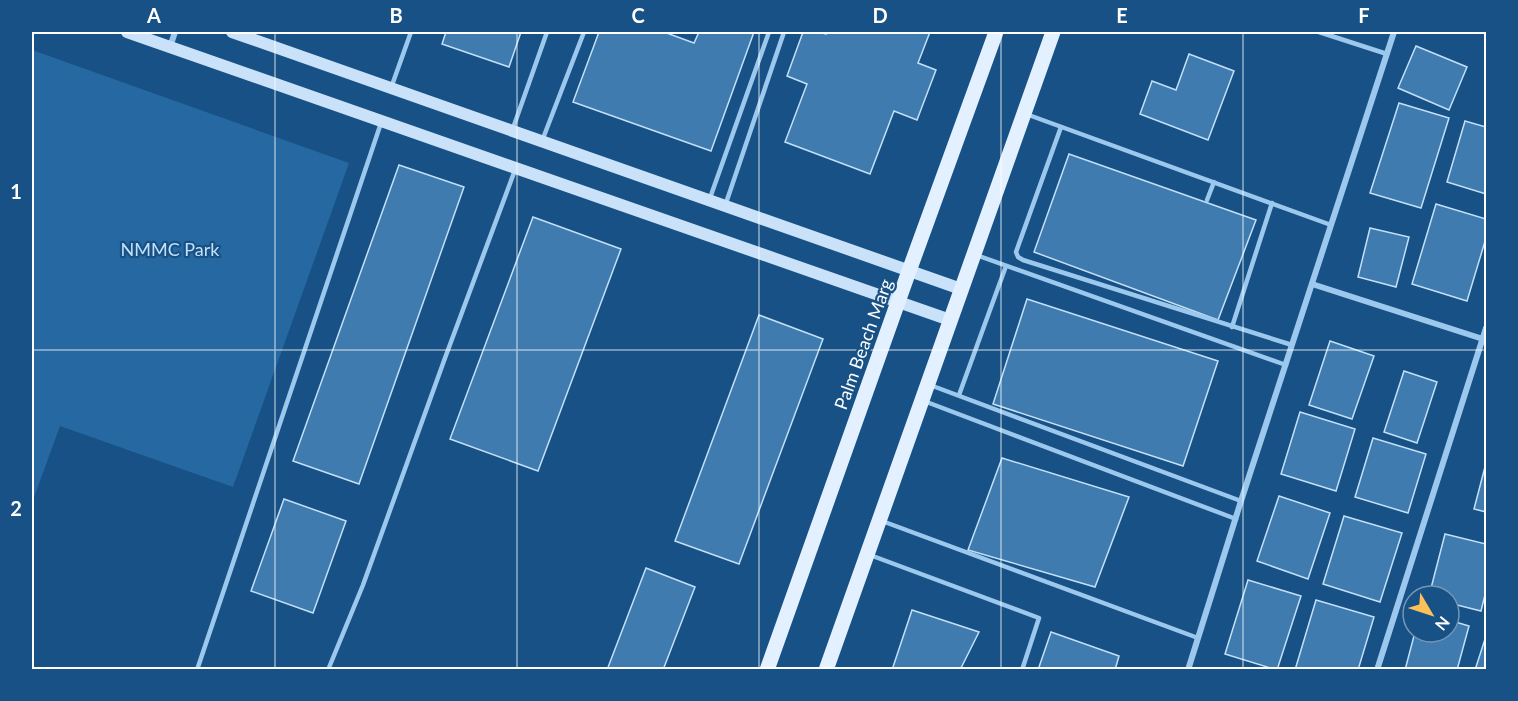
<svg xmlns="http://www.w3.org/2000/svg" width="1518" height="701" font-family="Lato,sans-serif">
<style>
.green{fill:#2669a2}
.building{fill:#407baf;stroke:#c2e0f9;stroke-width:1.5}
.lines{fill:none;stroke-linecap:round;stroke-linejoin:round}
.lane{stroke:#9dc8ed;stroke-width:4.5}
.street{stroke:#9dc8ed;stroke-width:6}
.secondary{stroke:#c9e2f9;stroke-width:12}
.primary{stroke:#e2f0ff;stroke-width:15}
.grid{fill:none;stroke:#fff;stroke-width:1.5;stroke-opacity:0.55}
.labels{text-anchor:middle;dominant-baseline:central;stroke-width:4.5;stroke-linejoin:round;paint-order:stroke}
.park-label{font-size:18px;fill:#c2e0f9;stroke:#175185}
.street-label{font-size:18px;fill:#fff;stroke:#175185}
.neatline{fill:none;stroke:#fff;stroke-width:2}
.grid-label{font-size:20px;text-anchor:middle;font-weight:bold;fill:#fff}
</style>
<rect width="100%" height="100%" fill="#175185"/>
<path class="green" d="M32,50L349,163L233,487L60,426L32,503Z"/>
<g class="building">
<path d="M446,32H521L509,67L442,44Z"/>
<path d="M599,32H664L694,43L699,32H754L711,151L573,102Z"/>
<path d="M803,32H819L826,34V32H930L918,63L936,70L917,120L894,111L870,174L785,142L807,84L787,76Z"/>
<path d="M1416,46L1467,67L1449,110L1398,88Z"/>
<path d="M1189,54L1234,71L1208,140L1140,114L1152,81L1176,90Z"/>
<path d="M1399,103L1449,118L1421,208L1370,193Z"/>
<path d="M1465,121L1486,127V194L1447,182Z"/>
<path d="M1069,154L1256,220L1218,320L1034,252Z"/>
<path d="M399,165L464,187L359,484L293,461Z"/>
<path d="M1436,204L1486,219V238L1467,301L1412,284Z"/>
<path d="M533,217L621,249L538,471L450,439Z"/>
<path d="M1370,228L1409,237L1396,287L1358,277Z"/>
<path d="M1027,299L1218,361L1183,466L993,404Z"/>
<path d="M759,315L823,339L739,564L675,541Z"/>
<path d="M1330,341L1374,356L1352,419L1309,405Z"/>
<path d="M1404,371L1437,382L1417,443L1384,432Z"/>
<path d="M1300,412L1355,429L1336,491L1281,474Z"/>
<path d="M1373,438L1426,454L1408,513L1355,497Z"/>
<path d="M1002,458L1129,497L1095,587L968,550Z"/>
<path d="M1486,463V512L1474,509Z"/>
<path d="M1279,496L1330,513L1308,579L1257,561Z"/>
<path d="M284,499L346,521L313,613L251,591Z"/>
<path d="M1344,516L1402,533L1380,602L1323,584Z"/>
<path d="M1445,534L1486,544V591L1481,611L1449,603V596H1429Z"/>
<path d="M646,568L695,587L663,670H607Z"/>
<path d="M1248,580L1301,596L1277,670L1225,654Z"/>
<path d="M1316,600L1374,617L1358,670H1295Z"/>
<path d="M912,610L979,632L960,670H892Z"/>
<path d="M1449,620L1469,626L1457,670H1405L1415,632H1449Z"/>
<path d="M1051,632L1119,656L1115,670H1038Z"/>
<path d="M1486,636V670H1475Z"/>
</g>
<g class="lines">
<g class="lane">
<path d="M1319,32L1387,54"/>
<path d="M391,88L411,32"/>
<path d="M1026,114L1331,225"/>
<path d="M1061,127L1016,252L1018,257L1023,260L1292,345"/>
<path d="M512,131L547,32"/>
<path d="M542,141L584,32"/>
<path d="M710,198L769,32"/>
<path d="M1207,200L1214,182"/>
<path d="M725,206L784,32"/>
<path d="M976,255L1286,365"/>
<path d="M1232,327L1272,203"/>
<path d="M930,385L1241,501"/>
<path d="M959,395L1006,266"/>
<path d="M924,401L1236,519"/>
<path d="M882,521L1198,638"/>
<path d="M870,555L1039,618L1022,670"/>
<path d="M197,670L381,123"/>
<path d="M328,670L363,585L445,358L515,170"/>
</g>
<g class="street">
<path d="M170,47L175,32"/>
<path d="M1312,284L1486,340"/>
<path d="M1188,670L1241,501L1394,32"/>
<path d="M1377,670L1486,328"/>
</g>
<g class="secondary">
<path d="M127,32L950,320"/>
<path d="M232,32L961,289"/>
</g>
<g class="primary">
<path d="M767,670L909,271L996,32"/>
<path d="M826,670L1053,32"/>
</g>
</g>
<path class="grid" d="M275,32V670M517,32V670M759,32V670M1001,32V670M1243,32V670M32,350H1486"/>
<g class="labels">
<g class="park-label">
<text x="170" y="249">NMMC Park</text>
</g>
<g class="street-label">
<text transform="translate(863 344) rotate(-70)">Palm Beach Marg</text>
</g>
</g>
<rect width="1518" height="701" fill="none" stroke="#175185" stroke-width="66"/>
<g transform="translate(1431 614) rotate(129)"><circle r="28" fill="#175185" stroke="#7497b6" stroke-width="1.5"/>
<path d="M0-4.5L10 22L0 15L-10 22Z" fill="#ffc058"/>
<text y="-9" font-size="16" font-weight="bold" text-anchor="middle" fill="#ffffff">N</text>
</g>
<rect x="33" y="33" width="1452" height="635" class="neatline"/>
<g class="grid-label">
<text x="154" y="23">A</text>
<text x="396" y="23">B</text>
<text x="638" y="23">C</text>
<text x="880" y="23">D</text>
<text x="1122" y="23">E</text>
<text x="1364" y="23">F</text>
<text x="16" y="199">1</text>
<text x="16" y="516">2</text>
</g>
</svg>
